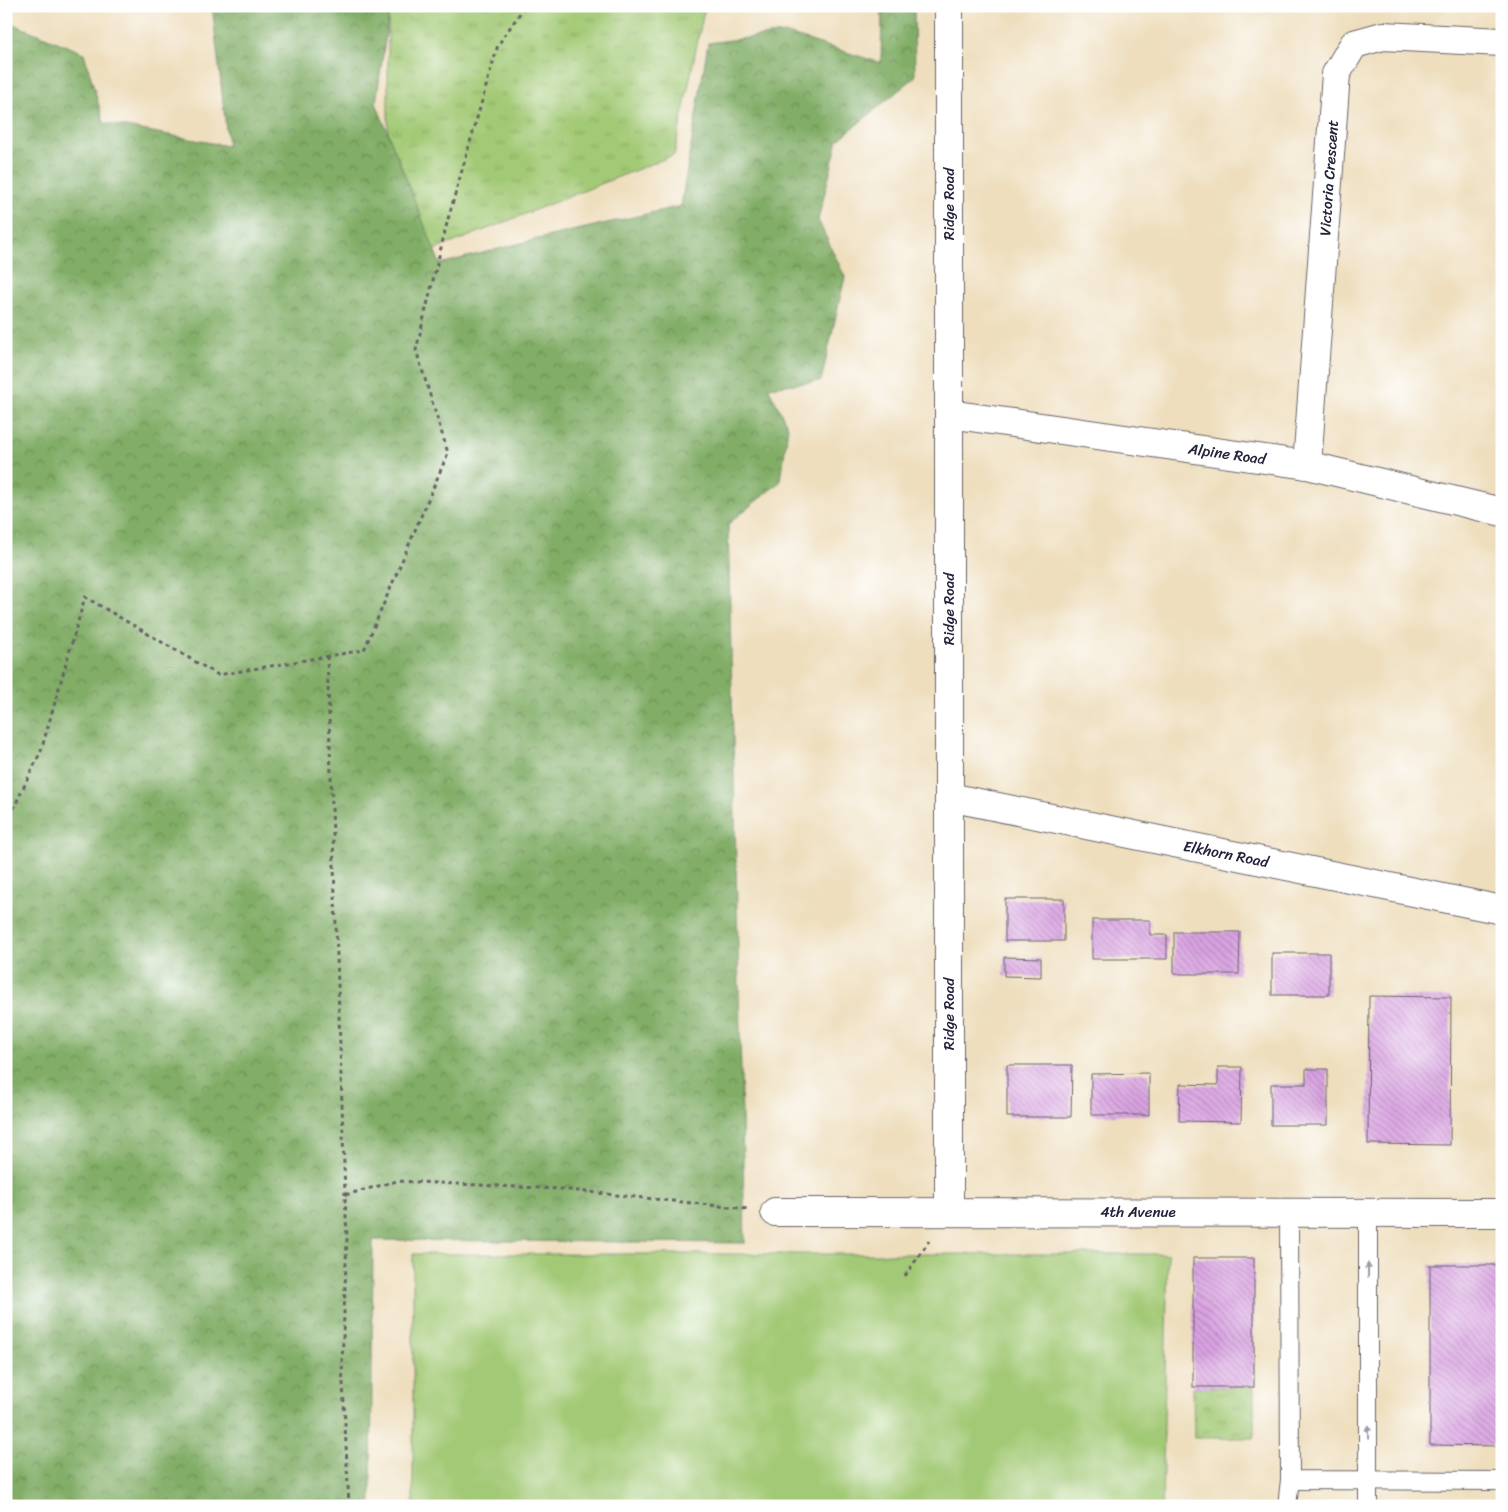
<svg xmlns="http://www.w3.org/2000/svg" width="1508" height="1512" font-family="Sriracha,sans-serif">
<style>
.grass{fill:url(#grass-tufts);stroke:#627658}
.forest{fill:url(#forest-crowns);stroke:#526850}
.pitch{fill:#a2c974;stroke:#627658}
.building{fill:url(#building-back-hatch)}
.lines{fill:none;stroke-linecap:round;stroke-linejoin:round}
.service-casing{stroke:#696468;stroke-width:20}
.minor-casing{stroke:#696468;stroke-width:30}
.path{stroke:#696468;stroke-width:3;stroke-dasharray:4 4;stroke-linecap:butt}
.service{stroke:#fff;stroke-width:18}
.minor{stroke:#fff;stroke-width:28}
.oneway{fill:#9c9ca7}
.labels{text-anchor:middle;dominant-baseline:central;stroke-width:4;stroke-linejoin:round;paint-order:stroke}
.street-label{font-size:15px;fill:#22223b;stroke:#fff}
</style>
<defs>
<pattern id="grass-tufts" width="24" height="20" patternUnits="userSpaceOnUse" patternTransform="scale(1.25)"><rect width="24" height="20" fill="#a2c974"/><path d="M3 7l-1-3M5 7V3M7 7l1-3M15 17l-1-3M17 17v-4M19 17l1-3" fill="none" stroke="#8bac65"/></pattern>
<pattern id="forest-crowns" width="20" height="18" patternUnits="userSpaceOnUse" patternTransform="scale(1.25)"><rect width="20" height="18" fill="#81ad66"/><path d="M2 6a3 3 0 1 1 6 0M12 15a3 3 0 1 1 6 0" fill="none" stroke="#698c55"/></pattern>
<pattern id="building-back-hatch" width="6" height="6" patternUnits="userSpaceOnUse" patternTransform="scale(1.25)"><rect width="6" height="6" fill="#daa3e2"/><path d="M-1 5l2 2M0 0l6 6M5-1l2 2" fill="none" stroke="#b084b8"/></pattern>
</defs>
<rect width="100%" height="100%" fill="#fff"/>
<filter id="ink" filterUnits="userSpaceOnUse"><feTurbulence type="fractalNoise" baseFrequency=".02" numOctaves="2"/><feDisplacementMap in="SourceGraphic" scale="10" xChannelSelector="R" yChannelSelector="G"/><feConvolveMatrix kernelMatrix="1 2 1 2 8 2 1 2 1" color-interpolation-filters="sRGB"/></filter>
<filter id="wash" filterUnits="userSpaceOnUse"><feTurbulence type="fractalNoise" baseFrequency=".0096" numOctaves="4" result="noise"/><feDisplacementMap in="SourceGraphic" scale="20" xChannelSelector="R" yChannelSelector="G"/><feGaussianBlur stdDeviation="1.12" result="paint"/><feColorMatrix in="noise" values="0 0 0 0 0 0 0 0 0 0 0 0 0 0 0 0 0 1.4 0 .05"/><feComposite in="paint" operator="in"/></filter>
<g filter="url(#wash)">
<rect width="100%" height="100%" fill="#eedebd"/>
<g class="grass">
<path d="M388,6H705L674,155L414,258L388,159Z"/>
<path d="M1193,1387H1254V1438H1194Z"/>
</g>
<path class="forest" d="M212,6H390L376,103L440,264L533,240L681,206L708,43L785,33L881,63L882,6H914L915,77L838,140L818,220L845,277L821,381L768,387L788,427L781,481L728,524L745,1243L373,1240L371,1506H6V21L84,53L104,123L228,146Z"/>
<path class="pitch" d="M413,1254H1168L1162,1506H413Z"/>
<g id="blocks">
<g class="building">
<rect x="1005" y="899" width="59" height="42"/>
<path d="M1092,920H1150V935H1167V959H1092Z"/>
<path d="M1174,932H1240L1239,974H1174Z"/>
<rect x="1272" y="953" width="57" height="42"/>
<path d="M1004,957L1041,958V977L1004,976Z"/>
<path d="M1369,996L1451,997L1450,1145L1368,1144Z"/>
<path d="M1007,1065H1072L1071,1117H1007Z"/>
<path d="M1218,1067H1242L1241,1122L1179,1121L1180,1084L1218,1085Z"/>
<path d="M1306,1069H1328V1125H1271V1084H1306Z"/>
<path d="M1149,1073V1115H1091V1074Z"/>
<rect x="1193" y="1258" width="61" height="129"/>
<path d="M1430,1265H1502V1446L1430,1445Z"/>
</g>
</g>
</g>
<g filter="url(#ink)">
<use href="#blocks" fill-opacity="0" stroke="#696468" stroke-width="1"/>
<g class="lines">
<g class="service-casing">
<g id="service">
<path d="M1289,1213L1290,1480L1502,1481"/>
<path d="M1368,1213V1506"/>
<path d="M1287,1506L1290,1480"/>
</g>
</g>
<g class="minor-casing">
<g id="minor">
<path d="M949,6V1212"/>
<path d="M949,414L1307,465L1502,512"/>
<path d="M1307,465L1336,74L1354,44L1383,36L1502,42"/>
<path d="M949,797L1502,910"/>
<path d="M775,1212L1502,1213"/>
</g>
</g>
<g class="path">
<path d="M327,656L345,1195"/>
<path d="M6,824L41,751L85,597L218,675L364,650L448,453L416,350L448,219L498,45L525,6"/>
<path d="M905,1276L929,1241"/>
<path d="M349,1506L342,1363L347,1238L345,1195L397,1181L560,1189L748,1209"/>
</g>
<use href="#service" class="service"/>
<use href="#minor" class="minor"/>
</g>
<defs><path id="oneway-solid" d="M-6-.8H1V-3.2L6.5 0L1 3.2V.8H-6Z" transform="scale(1.25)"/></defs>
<g class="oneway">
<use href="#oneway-solid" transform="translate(1368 1270) rotate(-90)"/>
<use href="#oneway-solid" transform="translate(1368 1432) rotate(-90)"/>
</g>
</g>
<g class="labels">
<g class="street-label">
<text transform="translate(1329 178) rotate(-86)">Victoria Crescent</text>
<text transform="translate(949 204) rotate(-90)">Ridge Road</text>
<text transform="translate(1227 454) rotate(8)">Alpine Road</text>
<text transform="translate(949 609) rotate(-90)">Ridge Road</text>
<text transform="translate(1226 854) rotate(11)">Elkhorn Road</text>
<text transform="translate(949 1014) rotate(-90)">Ridge Road</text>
<text x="1138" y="1212">4th Avenue</text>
</g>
</g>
<rect width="1508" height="1512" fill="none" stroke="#fff" stroke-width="25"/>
</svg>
